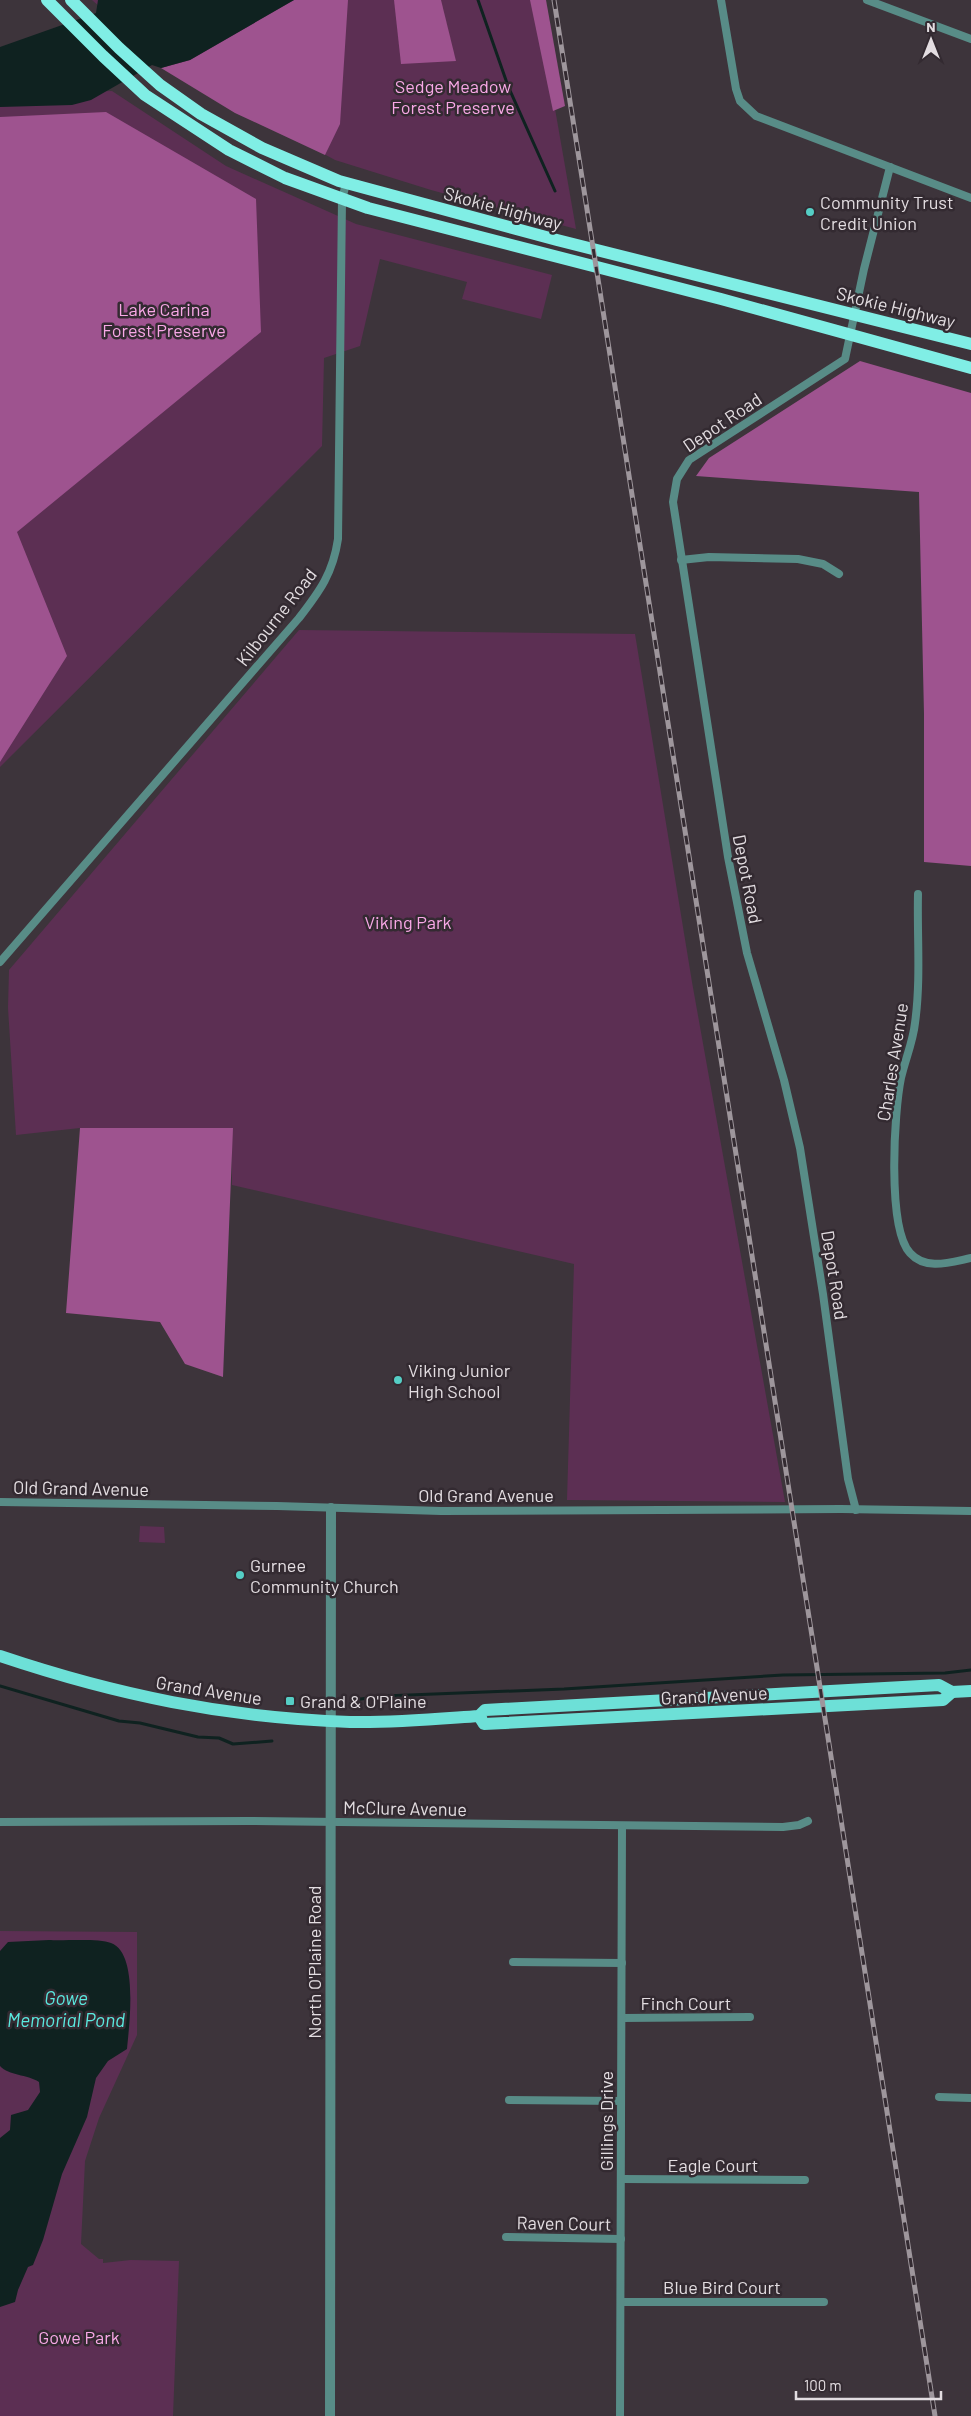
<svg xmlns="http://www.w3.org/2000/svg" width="971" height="2416" font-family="Barlow,sans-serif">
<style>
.green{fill:#5c2f53}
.forest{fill:#9e538f}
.water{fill:#0f2220}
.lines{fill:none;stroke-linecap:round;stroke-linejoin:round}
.stream{stroke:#0f2220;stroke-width:3}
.minor{stroke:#588c87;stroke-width:8}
.tertiary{stroke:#588c87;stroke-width:10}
.primary{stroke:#6de0d7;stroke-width:12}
.trunk{stroke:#80eee5;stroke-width:12}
.rail-casing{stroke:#9e969c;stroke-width:5}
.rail{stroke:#332a31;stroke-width:3;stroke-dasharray:9;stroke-linecap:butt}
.poi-dot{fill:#55cec5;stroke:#332a31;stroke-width:2}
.labels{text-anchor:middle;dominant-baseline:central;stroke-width:5;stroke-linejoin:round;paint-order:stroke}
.park-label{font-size:18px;fill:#f9a8e7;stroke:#332a31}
.poi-label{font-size:18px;fill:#e3dde1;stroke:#332a31;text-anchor:start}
.street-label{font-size:18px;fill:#e3dde1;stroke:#332a31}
.water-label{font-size:19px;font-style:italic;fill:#5aeae0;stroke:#332a31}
</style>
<rect width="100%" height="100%" fill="#3d343b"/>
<g class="green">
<path d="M92,0H536L576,229L431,190L335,160L175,73Z"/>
<path d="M112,91L226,166L356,224L552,275L541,319L462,299L467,282L380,259L360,346L324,358L322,446L0,767V94Z"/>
<path d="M299,630L635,634L692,982L785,1502L567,1500L574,1264L232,1185V1128H80L16,1135L8,1008L9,970Z"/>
<path d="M140,1526L164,1527L165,1543L139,1542Z"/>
<path d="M0,1931L137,1932V2035L99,2118L85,2161L81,2244L99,2259H103V2263L131,2260L179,2261L173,2416H0Z"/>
</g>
<g class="forest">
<path d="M294,0H348L340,124L325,155L235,113L161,68L190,60Z"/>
<path d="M394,0H441L456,61L401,64Z"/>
<path d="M530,0H546L565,106L553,111Z"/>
<path d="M106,112L256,199L261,332L17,532L67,656L0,762V117Z"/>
<path d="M860,361L971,393V866L924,862V714L919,492L696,476L709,458Z"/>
<path d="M80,1128H233L223,1377L185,1364L160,1322L66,1313Z"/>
</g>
<g class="water">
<path d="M98,0H294L190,60L161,68L152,65L91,100L72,105L0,107V47L96,13Z"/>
<path d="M49,1940C64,1941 99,1938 111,1943C139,1953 129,2026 127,2049L108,2061L96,2078L87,2117L62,2174L43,2240L33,2265L28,2267L18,2290L15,2302L0,2307V2138L10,2130L11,2115L28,2110L40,2092L39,2082C27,2074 9,2076 0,2066V1951L8,1942Z"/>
</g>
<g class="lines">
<g class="stream">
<path d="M478,0L508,86L555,191"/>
<path d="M0,1686L119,1721L140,1723L198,1737L219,1738L233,1744L272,1741"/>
<path d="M353,1700L384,1696L564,1689L783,1675L945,1673L971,1670"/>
</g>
<g class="minor">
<path d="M721,0L736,89L740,101L756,116L971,198"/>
<path d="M867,0L971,39"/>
<path d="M681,560L709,557L798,559L823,564L839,574"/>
<path d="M918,894C917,937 921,980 915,1023C913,1042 905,1060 901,1078C894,1112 887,1228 910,1253C926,1271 951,1262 971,1258"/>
<path d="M0,962L299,618C320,591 333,573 338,539L342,200L346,183"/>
<path d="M0,1502L277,1506L441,1511L841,1509L971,1511"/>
<path d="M856,1510L848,1479L823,1294L800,1148L784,1080L747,953L728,857L673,502L677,479L689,460L845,359L864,269L890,167"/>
<path d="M0,1822L248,1821L783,1827L799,1825L808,1821"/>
<path d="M513,1962L622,1963"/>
<path d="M622,2018L750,2017"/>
<path d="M939,2097L971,2098"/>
<path d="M509,2100L621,2101"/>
<path d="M621,2179L805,2180"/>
<path d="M506,2237L621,2239"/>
<path d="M621,2302H824"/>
<path d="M620,2416L622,1826"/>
</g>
<path class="tertiary" d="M330,2416L331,1508"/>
<g class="primary">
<path d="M0,1656C116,1695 227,1718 350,1722C393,1723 436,1719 479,1716L485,1710L939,1685L952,1692L971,1691"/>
<path d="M479,1716L484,1724L943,1700L952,1692"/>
</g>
<g class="trunk">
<path d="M47,0L103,56L145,95L229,150L285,178L368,208L721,299L971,368"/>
<path d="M71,0L119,48L160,85L201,114L262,148L339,181L557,240L971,344"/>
</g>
<g class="rail-casing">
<path id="rail" d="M554,0L935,2416"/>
</g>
<use href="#rail" class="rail"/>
</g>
<g class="poi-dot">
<circle cx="810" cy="212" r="5"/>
<circle cx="398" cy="1380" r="5"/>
<circle cx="240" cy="1575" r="5"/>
<rect x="285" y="1696" width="10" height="10" rx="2.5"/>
</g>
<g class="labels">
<g class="park-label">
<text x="453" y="86">Sedge Meadow<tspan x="453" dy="21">Forest Preserve</tspan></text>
<text x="164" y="309">Lake Carina<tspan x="164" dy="21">Forest Preserve</tspan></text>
<text x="408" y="922">Viking Park</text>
<text x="79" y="2337">Gowe Park</text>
</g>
<g class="poi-label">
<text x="820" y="202">Community Trust<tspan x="820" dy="21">Credit Union</tspan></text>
<text x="408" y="1370">Viking Junior<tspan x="408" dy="21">High School</tspan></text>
<text x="250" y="1565">Gurnee<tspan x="250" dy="21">Community Church</tspan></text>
<text x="300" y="1701">Grand &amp; O'Plaine</text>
</g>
<g class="street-label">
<text transform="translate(503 208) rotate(15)">Skokie Highway</text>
<text transform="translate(896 307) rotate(14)">Skokie Highway</text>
<text transform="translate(722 422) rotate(-34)">Depot Road</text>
<text transform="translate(276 617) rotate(-52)">Kilbourne Road</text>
<text transform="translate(748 879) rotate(79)">Depot Road</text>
<text transform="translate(892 1062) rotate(-81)">Charles Avenue</text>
<text transform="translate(835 1275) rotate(81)">Depot Road</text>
<text transform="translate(81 1488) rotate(1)">Old Grand Avenue</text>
<text x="486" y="1495">Old Grand Avenue</text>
<text transform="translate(209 1690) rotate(9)">Grand Avenue</text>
<text transform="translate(714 1695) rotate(-3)">Grand Avenue</text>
<text transform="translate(405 1808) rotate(1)">McClure Avenue</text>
<text transform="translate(314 1962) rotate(-90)">North O'Plaine Road</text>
<text x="686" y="2003">Finch Court</text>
<text transform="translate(606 2121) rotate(-90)">Gillings Drive</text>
<text x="713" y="2165">Eagle Court</text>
<text transform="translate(564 2223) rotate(1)">Raven Court</text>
<text x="722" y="2287">Blue Bird Court</text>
</g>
<g class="water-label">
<text x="66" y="1997">Gowe<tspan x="66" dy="22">Memorial Pond</tspan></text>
</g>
</g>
<g transform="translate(931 40)" stroke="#332a31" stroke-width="4" paint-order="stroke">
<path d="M0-4L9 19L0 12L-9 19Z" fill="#e3dde1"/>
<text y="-8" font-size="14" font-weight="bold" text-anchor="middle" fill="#e3dde1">N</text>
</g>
<path d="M796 2391v8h145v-8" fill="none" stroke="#e3dde1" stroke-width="2.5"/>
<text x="804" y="2391" font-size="15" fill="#e3dde1" stroke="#332a31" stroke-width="4" paint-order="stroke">100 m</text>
</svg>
